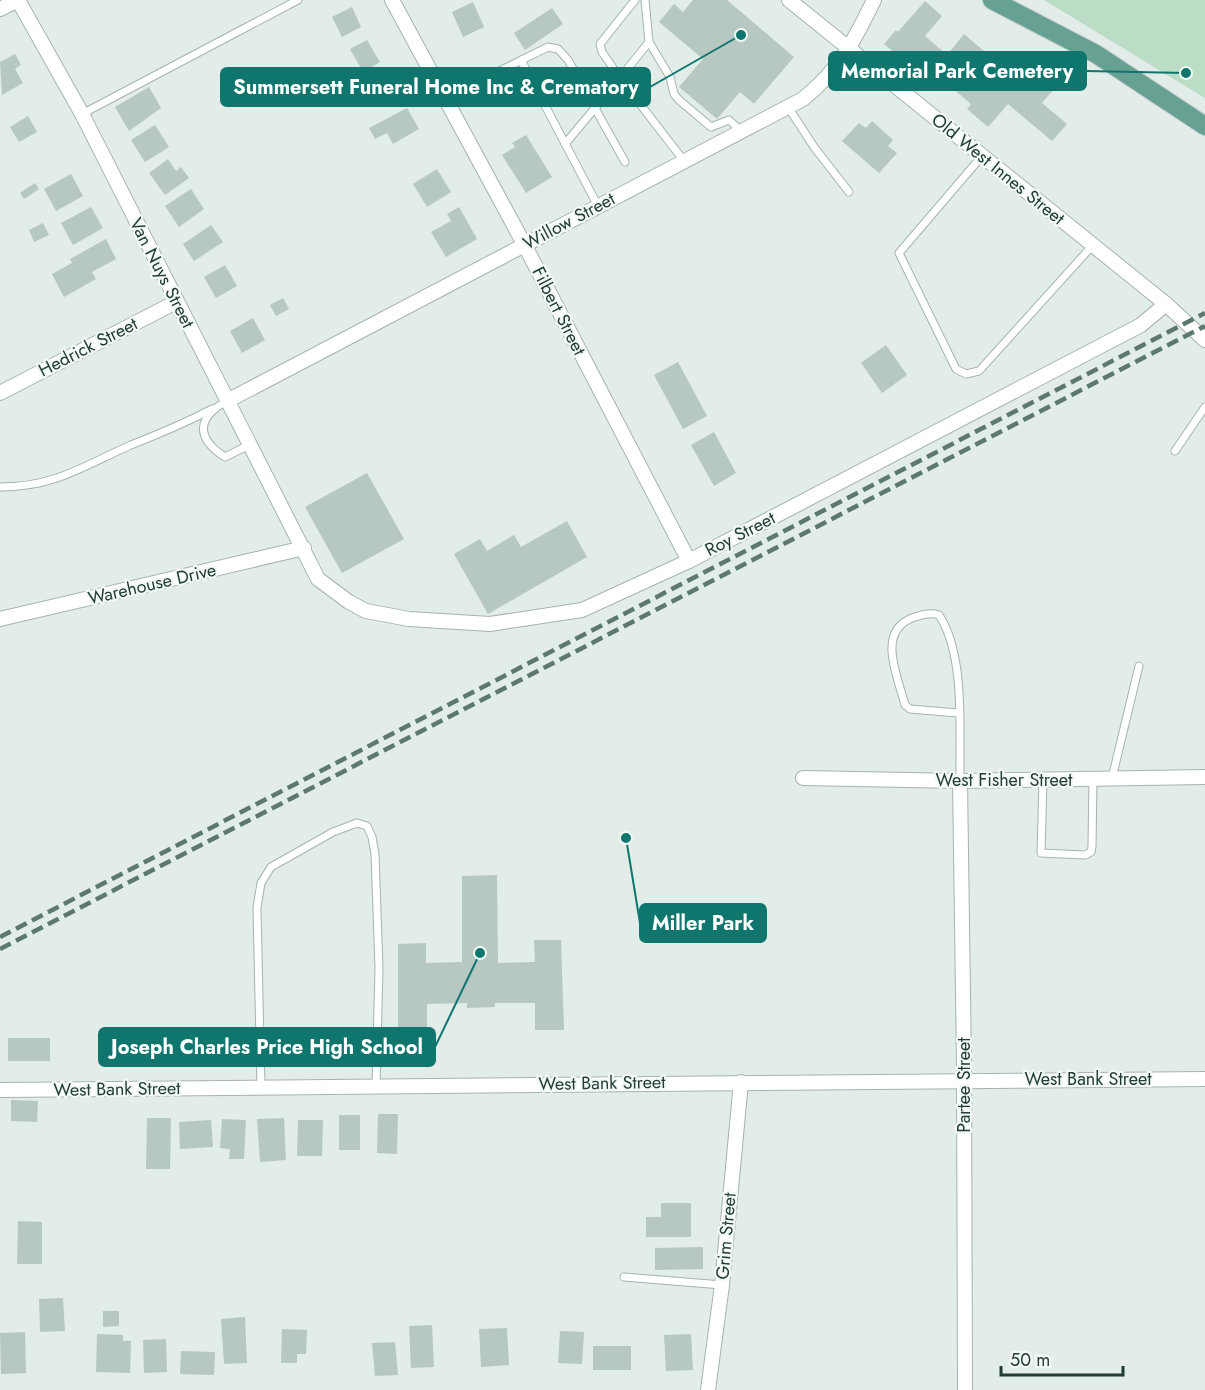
<svg xmlns="http://www.w3.org/2000/svg" width="1205" height="1390" font-family="Jost,sans-serif">
<style>
.green{fill:#bbddc5}
.building{fill:#b7c7c1}
.lines{fill:none;stroke-linecap:round;stroke-linejoin:round}
.lane-casing{stroke:#a5b4af;stroke-width:9}
.street-casing{stroke:#a5b4af;stroke-width:16}
.primary-casing{stroke:#c1c9c7;stroke-width:20}
.lane{stroke:#fff;stroke-width:7}
.street{stroke:#fff;stroke-width:14}
.primary{stroke:#66a194;stroke-width:18}
.rail{stroke:#5c7871;stroke-width:4.5;stroke-dasharray:12 6;stroke-linecap:butt}
.labels{text-anchor:middle;dominant-baseline:central;stroke-width:4.5;stroke-linejoin:round;paint-order:stroke}
.street-label{font-size:18px;fill:#223d36;stroke:#f2f8f5}
.leader{fill:none;stroke:#0f766e;stroke-width:2}
.callout-dot{fill:#0f766e;stroke:#f2f8f5;stroke-width:2}
.callout{fill:#0f766e;stroke:#0f766e;stroke-width:2}
.callout-label{font-size:20px;text-anchor:middle;font-weight:bold;fill:#fff}
</style>
<rect width="100%" height="100%" fill="#e2ece8"/>
<path class="green" d="M1044,0H1205V98Z"/>
<g class="building">
<path d="M693,0H727L794,57L754,104L740,92L717,119L679,87L703,59L659,22L674,4L683,12Z"/>
<path d="M925,1L942,16L925,36L947,55L964,34L1021,83L1043,57L1065,76L1042,103L1067,124L1052,141L1008,104L988,127L967,109L971,104L943,80L936,88L884,44L896,30L898,32Z"/>
<path d="M473,2L484,27L463,37L452,12Z"/>
<path d="M352,7L361,27L342,37L332,17Z"/>
<path d="M552,8L563,24L525,50L514,33Z"/>
<path d="M367,40L380,62L363,72L350,49Z"/>
<path d="M15,54L21,65L15,69L23,83L2,95L0,62Z"/>
<path d="M149,87L161,108L129,131L115,107Z"/>
<path d="M407,108L419,129L393,144L387,133L375,139L369,128Z"/>
<path d="M28,116L37,132L19,142L10,127Z"/>
<path d="M872,121L893,140L888,146L897,153L879,173L842,141L859,123L866,128Z"/>
<path d="M155,125L169,147L145,162L131,140Z"/>
<path d="M526,135L552,177L526,193L502,155L515,147L512,143Z"/>
<path d="M168,159L176,171L181,167L189,178L165,195L149,173Z"/>
<path d="M437,169L451,192L427,207L413,184Z"/>
<path d="M71,174L83,196L56,211L44,189Z"/>
<path d="M35,183L39,189L24,199L20,193Z"/>
<path d="M191,189L204,209L179,227L165,206Z"/>
<path d="M91,207L103,228L73,245L61,223Z"/>
<path d="M459,207L477,239L446,257L431,232L451,221L447,214Z"/>
<path d="M43,223L49,235L34,242L29,230Z"/>
<path d="M211,225L223,242L194,261L183,244Z"/>
<path d="M106,239L116,259L92,272L96,279L64,297L52,274L72,263L70,259Z"/>
<path d="M225,265L237,286L216,298L204,277Z"/>
<path d="M283,298L289,309L276,316L270,305Z"/>
<path d="M253,318L265,340L242,353L230,331Z"/>
<path d="M886,345L907,375L882,393L861,363Z"/>
<path d="M678,362L707,416L683,429L654,375Z"/>
<path d="M714,432L736,473L714,486L691,445Z"/>
<path d="M367,473L404,539L342,573L305,507Z"/>
<path d="M567,521L587,557L488,614L454,554L480,539L487,551L514,535L521,547Z"/>
<path d="M497,875L498,963L535,962L534,940H561L564,1030H535V1003H495V1007L467,1008V1003L427,1004V1028H398V944L426,943V963L462,962V876Z"/>
<rect x="8" y="1038" width="42" height="23"/>
<path d="M11,1100L38,1101L37,1122L11,1121Z"/>
<path d="M378,1114H398L397,1154L377,1153Z"/>
<rect x="339" y="1115" width="21" height="35"/>
<path d="M147,1118H171L170,1169H146Z"/>
<path d="M284,1118L286,1160L260,1162L257,1119Z"/>
<path d="M222,1119L246,1120L244,1159H229L230,1149L220,1148Z"/>
<path d="M211,1120L213,1147L180,1149L179,1122Z"/>
<path d="M298,1120H323L322,1156H297Z"/>
<path d="M661,1203H691V1237H646V1217H661Z"/>
<path d="M18,1221L42,1222V1264H17Z"/>
<path d="M703,1247V1269L655,1270V1248Z"/>
<path d="M63,1298L65,1331L40,1332L39,1299Z"/>
<path d="M103,1311H119V1326L103,1327Z"/>
<path d="M245,1317L247,1363L224,1364L221,1319Z"/>
<path d="M432,1325L434,1367L411,1368L409,1326Z"/>
<path d="M507,1328L509,1365L481,1367L479,1329Z"/>
<path d="M282,1329L307,1330L306,1354H297V1363H281Z"/>
<path d="M560,1331L584,1332L582,1364L558,1363Z"/>
<path d="M25,1332L26,1373L1,1374L0,1333Z"/>
<path d="M97,1334L123,1335V1341H131L130,1373L96,1372Z"/>
<path d="M691,1334L693,1370L666,1371L664,1335Z"/>
<path d="M166,1339L167,1372L144,1373L143,1340Z"/>
<path d="M395,1342L398,1375L375,1376L372,1343Z"/>
<rect x="593" y="1346" width="38" height="24"/>
<path d="M181,1351L215,1352L214,1375L180,1374Z"/>
</g>
<g class="lines">
<g class="lane-casing">
<g id="lane">
<path d="M635,0L600,44L602,52L620,78L649,42L645,0"/>
<path d="M649,42L670,77L674,94L679,100L711,127L729,120L741,131"/>
<path d="M521,60L598,206"/>
<path d="M445,98L548,47L558,49L568,60L625,162"/>
<path d="M788,107L814,147L849,192"/>
<path d="M82,114L298,0"/>
<path d="M565,144L620,78L684,161"/>
<path d="M982,156L899,253L956,369L966,374L979,371L1093,245"/>
<path d="M227,401C197,417 195,438 225,457L249,445"/>
<path d="M1175,451L1205,407"/>
<path d="M0,487C55,487 83,466 131,445C159,434 185,423 212,409"/>
<path d="M958,713L910,709L905,705C898,677 876,632 912,618C921,615 930,612 939,615C966,656 959,733 960,781"/>
<path d="M1112,778L1139,666"/>
<path d="M1043,780L1041,853L1085,855L1091,852L1092,847L1093,779"/>
<path d="M261,1087L257,908L261,883L271,867L333,832L357,823L367,826L372,837L375,854L379,968L376,1086"/>
<path d="M624,1277L722,1285"/>
</g>
</g>
<g class="street-casing">
<g id="street">
<path d="M18,0L82,114L318,579L349,602L366,611L409,619L490,624L582,610L689,561L1141,325L1166,304"/>
<path d="M392,0L524,244L689,561"/>
<path d="M789,0L1166,304L1205,340"/>
<path d="M0,9L18,0"/>
<path d="M0,393L176,302"/>
<path d="M227,401L803,99C840,69 854,41 874,0"/>
<path d="M0,619L304,548"/>
<path d="M803,778L960,781L1205,777"/>
<path d="M960,781L964,1064L965,1390"/>
<path d="M0,1090L1205,1079"/>
<path d="M708,1390L722,1285L741,1082"/>
</g>
</g>
<g class="primary-casing">
<path id="primary" d="M992,0L1096,54L1205,126"/>
</g>
<use href="#lane" class="lane"/>
<use href="#street" class="street"/>
<use href="#primary" class="primary"/>
<g class="rail">
<path d="M0,937L1205,313"/>
<path d="M0,949L1205,326"/>
</g>
</g>
<g class="labels">
<g class="street-label">
<text transform="translate(998 169) rotate(39)">Old West Innes Street</text>
<text transform="translate(569 221) rotate(-28)">Willow Street</text>
<text transform="translate(162 273) rotate(63)">Van Nuys Street</text>
<text transform="translate(559 311) rotate(63)">Filbert Street</text>
<text transform="translate(88 347) rotate(-27)">Hedrick Street</text>
<text transform="translate(740 534) rotate(-27)">Roy Street</text>
<text transform="translate(152 584) rotate(-13)">Warehouse Drive</text>
<text x="1004" y="780">West Fisher Street</text>
<text x="1088" y="1079">West Bank Street</text>
<text transform="translate(602 1083) rotate(-1)">West Bank Street</text>
<text transform="translate(964 1085) rotate(-90)">Partee Street</text>
<text transform="translate(117 1089) rotate(-1)">West Bank Street</text>
<text transform="translate(726 1236) rotate(-85)">Grim Street</text>
</g>
</g>
<path class="leader" d="M1186 73L1086 71M741 35L650 87M626 838L640 923M480 953L435 1047"/>
<g class="callout-dot">
<circle cx="1186" cy="73" r="6"/>
<circle cx="741" cy="35" r="6"/>
<circle cx="626" cy="838" r="6"/>
<circle cx="480" cy="953" r="6"/>
</g>
<g class="callout">
<rect x="829" y="52" width="257" height="38" rx="6"/>
<rect x="221" y="68" width="429" height="38" rx="6"/>
<rect x="640" y="904" width="126" height="38" rx="6"/>
<rect x="99" y="1028" width="336" height="38" rx="6"/>
</g>
<g class="callout-label">
<text x="957" y="78">Memorial Park Cemetery</text>
<text x="436" y="94">Summersett Funeral Home Inc &amp; Crematory</text>
<text x="703" y="930">Miller Park</text>
<text x="267" y="1054">Joseph Charles Price High School</text>
</g>
<path d="M1001 1366v9h122v-9" fill="none" stroke="#223d36" stroke-width="3"/>
<text x="1010" y="1366" font-size="18" fill="#223d36" stroke="#f2f8f5" stroke-width="4.5" paint-order="stroke">50 m</text>
</svg>
